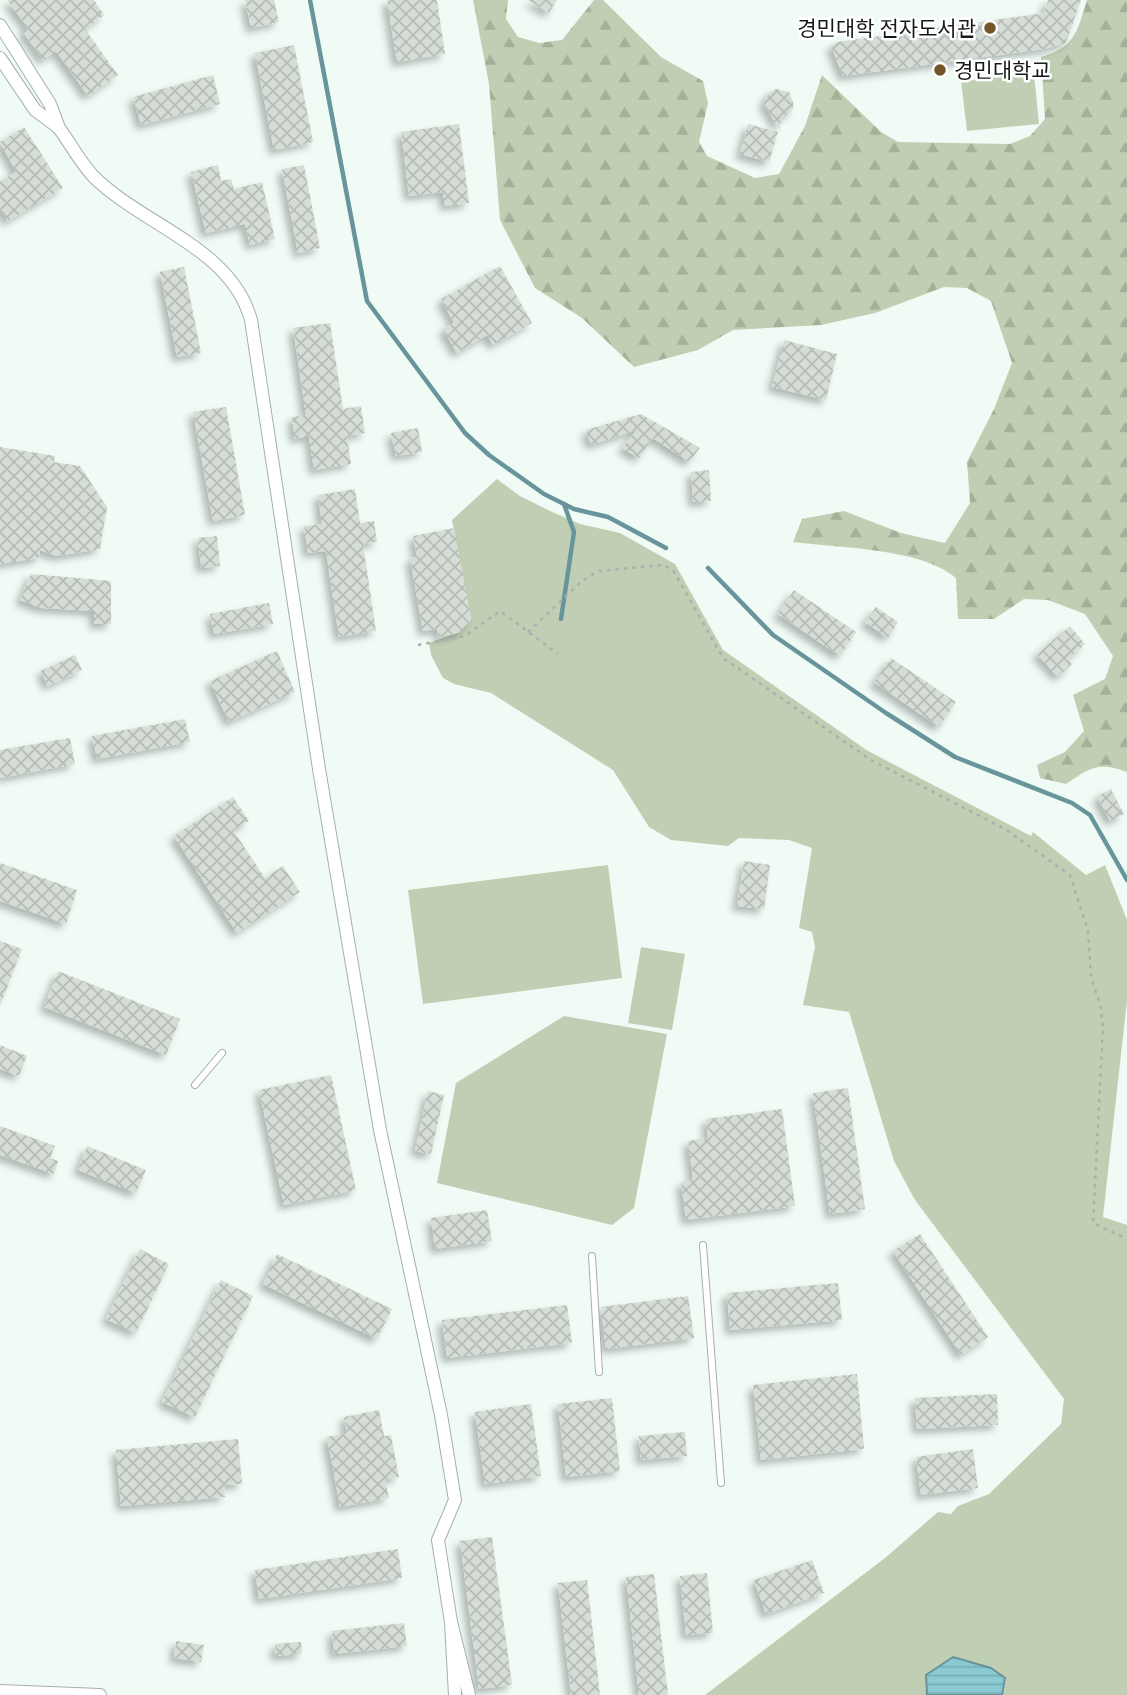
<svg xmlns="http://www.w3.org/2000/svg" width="1127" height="1695" font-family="'Source Serif 4','Noto Sans KR',serif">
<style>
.green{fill:#c0cfb3}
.forest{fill:url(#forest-firs)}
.water{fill:url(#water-rules);stroke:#68959b;stroke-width:2}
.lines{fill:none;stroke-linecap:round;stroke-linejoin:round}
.stream{stroke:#68959b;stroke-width:4.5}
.building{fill:url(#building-cross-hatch);filter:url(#shadow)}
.service-casing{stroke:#a5afab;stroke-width:8}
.minor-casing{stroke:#a5afab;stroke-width:14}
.path{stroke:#a8b1ad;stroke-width:2.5;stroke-dasharray:3.5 5;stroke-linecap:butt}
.service{stroke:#fff;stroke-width:6}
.minor{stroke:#fff;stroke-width:12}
.poi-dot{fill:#74552a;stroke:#fff;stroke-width:2.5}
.labels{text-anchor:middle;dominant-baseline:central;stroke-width:5;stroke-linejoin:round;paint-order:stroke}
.poi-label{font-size:21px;fill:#151918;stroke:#fff;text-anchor:end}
</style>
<defs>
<pattern id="forest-firs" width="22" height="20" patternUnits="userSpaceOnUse" patternTransform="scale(1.75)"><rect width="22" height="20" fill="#c0cfb3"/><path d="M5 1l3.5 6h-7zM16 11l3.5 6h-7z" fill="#a4b199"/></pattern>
<pattern id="water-rules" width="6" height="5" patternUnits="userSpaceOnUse" patternTransform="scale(1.75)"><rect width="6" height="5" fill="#8bcad3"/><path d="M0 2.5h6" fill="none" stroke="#77adb4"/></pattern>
<pattern id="building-cross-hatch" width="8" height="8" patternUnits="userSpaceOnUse" patternTransform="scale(1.75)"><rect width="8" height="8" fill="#d5ddd6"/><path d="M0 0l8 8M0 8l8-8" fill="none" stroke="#b6bdb7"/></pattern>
<filter id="shadow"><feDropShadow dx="-5" dy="5" stdDeviation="3.5" flood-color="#0004"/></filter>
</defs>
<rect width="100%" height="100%" fill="#f0fbf6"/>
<g class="green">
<path d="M1034,74L1039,124L967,131L961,81Z"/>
<path d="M497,479L520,496L550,511L580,524L620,533L675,564L723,650L868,751L1031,836L1033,832L1086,875L1105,865L1127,920V1000L1103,1217L1127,1225V1695H705L885,1558L938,1512L951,1514L958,1506L989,1494L1061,1424L1064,1399L915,1200L894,1161L849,1012L803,1005L815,947L812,932L799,928L812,848L789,840L739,838L728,846L671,840L649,827L613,770L491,693L454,684L443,678L431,655L429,643L460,632L471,619L452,520Z"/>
<path d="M608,865L622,978L423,1004L408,890Z"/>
<path d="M641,947L685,954L672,1030L628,1023Z"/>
<path d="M564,1016L667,1034L634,1208L612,1225L437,1183L456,1083Z"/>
</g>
<path class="forest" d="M473,0H508L506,19L518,37L539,43L562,40L594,0H603L661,57L703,81L708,103L699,142L707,156L755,178L779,174L805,126L822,75L881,132L898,142L1010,144L1030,136L1045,119L1041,57C1075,47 1077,32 1087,0H1127V772C1098,761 1089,768 1066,784L1040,778L1037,765L1065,752L1084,731L1073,695L1105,679L1113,656L1085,614L1048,600L1024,599L994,619H958L956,578C921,548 839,548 793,542L802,519L844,511L901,533L945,543L970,503L967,462L994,409L1012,363L991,301L967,288L944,287L875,313L821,325L733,330L698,350L634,367L582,318L535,288L500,220L489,84Z"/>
<path class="water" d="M953,1657L991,1668L1005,1678L1002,1695H927L926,1675Z"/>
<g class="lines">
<g class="stream">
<path d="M310,0L367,301L465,433L489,455L544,494L574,509L608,517L666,548"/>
<path d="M708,568L773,635L886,713L955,757L1072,803L1090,815L1127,880"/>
<path d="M561,619L574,532L564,504"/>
</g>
</g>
<g class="building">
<path d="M7,0H94L104,15L85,29L118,75L88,96L56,51L43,60L23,32L28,28Z"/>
<path d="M245,0H274L279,22L251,28Z"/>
<path d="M387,0H437L445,54L397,62Z"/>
<path d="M528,0H557L549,13Z"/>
<path d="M1048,0H1081L1066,43L1044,49L843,76L831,46L837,42L1044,13Z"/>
<path d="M294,45L313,142L274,150L255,53Z"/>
<path d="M213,75L220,104L141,125L133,97Z"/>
<path d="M776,89L789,92L794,105L790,113L782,117L779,129L764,104L768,94Z"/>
<path d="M459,124L469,203L445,206L443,192L409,196L401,132Z"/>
<path d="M748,124L778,132L769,162L740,154Z"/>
<path d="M24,127L63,188L8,221L0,208V182L16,172L0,142Z"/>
<path d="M218,165L221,181L231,179L234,189L262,182L275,239L250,245L245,224L206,233L191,172Z"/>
<path d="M304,165L320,248L298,253L282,169Z"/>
<path d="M500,266L532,323L493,345L487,335L457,353L443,329L454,323L441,299Z"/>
<path d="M184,267L201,353L177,357L160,272Z"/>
<path d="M330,323L343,409L361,406L365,433L347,436L351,464L314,470L309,436L295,439L292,417L306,415L293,328Z"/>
<path d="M784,340L837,354L826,400L772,387Z"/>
<path d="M226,407L245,515L213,521L193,412Z"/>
<path d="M641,414L700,448L689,462L653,438L639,458L622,448L637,430L591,445L586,430Z"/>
<path d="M418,428L422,452L396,456L391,433Z"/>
<path d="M0,447L55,456L54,462L80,466L107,507L100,549L57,556L40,550L39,558L0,564Z"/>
<path d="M709,470L711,501L693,502L691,472Z"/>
<path d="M355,489L360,523L374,521L377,542L363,544L376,631L339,637L326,551L308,553L304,526L322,524L318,495Z"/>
<path d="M454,528L471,619L460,632L438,637L437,629L423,631L410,558L417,557L413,536Z"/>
<path d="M217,536L220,566L201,568L198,538Z"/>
<path d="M31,574L111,581V624H94V611L42,608L20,600Z"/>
<path d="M794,590L856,632L840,656L778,614Z"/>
<path d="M269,603L273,624L214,634L210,614Z"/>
<path d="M876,607L898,622L888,638L865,622Z"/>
<path d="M1070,626L1085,644L1068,659L1072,664L1058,677L1037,654Z"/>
<path d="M277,651L295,692L229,722L210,681Z"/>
<path d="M75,655L82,670L48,686L41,671Z"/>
<path d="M891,658L956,702L939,727L874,682Z"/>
<path d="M185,719L190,742L97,759L92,736Z"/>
<path d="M70,738L75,764L0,778V750Z"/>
<path d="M1111,789L1124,814L1110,821L1097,796Z"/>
<path d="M233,797L249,821L233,830L265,878L283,866L300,892L237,933L174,836Z"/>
<path d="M744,861L770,865L764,909L737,906Z"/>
<path d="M0,863L77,890L66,924L0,901Z"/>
<path d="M0,941L22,949L1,1003H0Z"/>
<path d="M58,971L180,1019L166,1055L44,1007Z"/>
<path d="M0,1045L27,1056L19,1076L0,1069Z"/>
<path d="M331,1075L356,1190L284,1205L259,1090Z"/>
<path d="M848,1088L865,1209L830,1214L813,1093Z"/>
<path d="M428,1091L444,1095L431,1154L415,1151Z"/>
<path d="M782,1109L795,1206L686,1220L681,1182L693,1180L688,1141L708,1138L706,1119Z"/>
<path d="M0,1126L55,1146L50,1158L58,1161L54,1174L0,1155Z"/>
<path d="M87,1146L146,1170L136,1193L78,1170Z"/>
<path d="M487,1210L492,1241L435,1249L431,1218Z"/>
<path d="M920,1234L988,1337L961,1355L893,1251Z"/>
<path d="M140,1249L169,1264L136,1333L106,1319Z"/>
<path d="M277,1254L392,1309L377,1339L263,1284Z"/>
<path d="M221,1280L253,1296L195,1417L162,1402Z"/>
<path d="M838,1283L842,1320L730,1330L727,1293Z"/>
<path d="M688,1296L694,1338L606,1349L601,1307Z"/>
<path d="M567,1305L572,1343L447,1358L442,1320Z"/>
<path d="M857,1374L864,1449L761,1460L753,1385Z"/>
<path d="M997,1394L998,1425L917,1429L915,1398Z"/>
<path d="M612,1398L620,1471L566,1477L558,1404Z"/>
<path d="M531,1404L541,1476L485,1484L475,1412Z"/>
<path d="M379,1410L384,1436L391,1435L399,1477L385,1480L389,1498L340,1507L327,1437L347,1433L344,1417Z"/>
<path d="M685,1432L687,1456L641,1460L639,1436Z"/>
<path d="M238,1439L242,1484L224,1485L225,1497L121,1506L116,1450Z"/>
<path d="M973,1449L978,1488L921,1495L916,1457Z"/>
<path d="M492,1537L512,1685L479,1689L460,1541Z"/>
<path d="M398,1549L402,1578L259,1599L255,1570Z"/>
<path d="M812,1560L824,1593L766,1614L754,1580Z"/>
<path d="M707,1573L713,1633L686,1635L680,1576Z"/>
<path d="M654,1574L668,1695H639L626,1577Z"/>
<path d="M587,1580L600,1695H571L558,1583Z"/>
<path d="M404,1623L407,1646L334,1654L332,1631Z"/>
<path d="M176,1641L204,1645L201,1662L174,1658Z"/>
<path d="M301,1642L302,1654L276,1656L275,1644Z"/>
</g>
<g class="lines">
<g class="service-casing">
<g id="service">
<path d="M195,1085L222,1053"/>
<path d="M703,1245L721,1483"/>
<path d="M592,1256L599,1372"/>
</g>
</g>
<g class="minor-casing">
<g id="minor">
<path d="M0,25L50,104L59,128L35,110L0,58"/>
<path d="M59,128C70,143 80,162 93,176C143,226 231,247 251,320L319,769L380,1130L441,1415L455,1500L438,1540L451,1622"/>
<path d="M0,1691L100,1695"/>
<path d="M455,1695L451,1622L469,1695"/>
</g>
</g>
<g class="path">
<path d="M528,632L581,582L598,571L663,565L673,570L723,658L871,760L1005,829L1070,875L1088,931L1091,977L1101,1008L1103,1027L1093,1223L1127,1239"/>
<path d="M418,645L465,636L500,611L558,654"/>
</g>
<use href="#service" class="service"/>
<use href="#minor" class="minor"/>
</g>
<g class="poi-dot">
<circle cx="990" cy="28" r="7"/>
<circle cx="940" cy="70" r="7"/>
</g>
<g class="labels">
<g class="poi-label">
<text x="976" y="28">경민대학 전자도서관</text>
<text x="954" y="70" text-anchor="start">경민대학교</text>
</g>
</g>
</svg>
